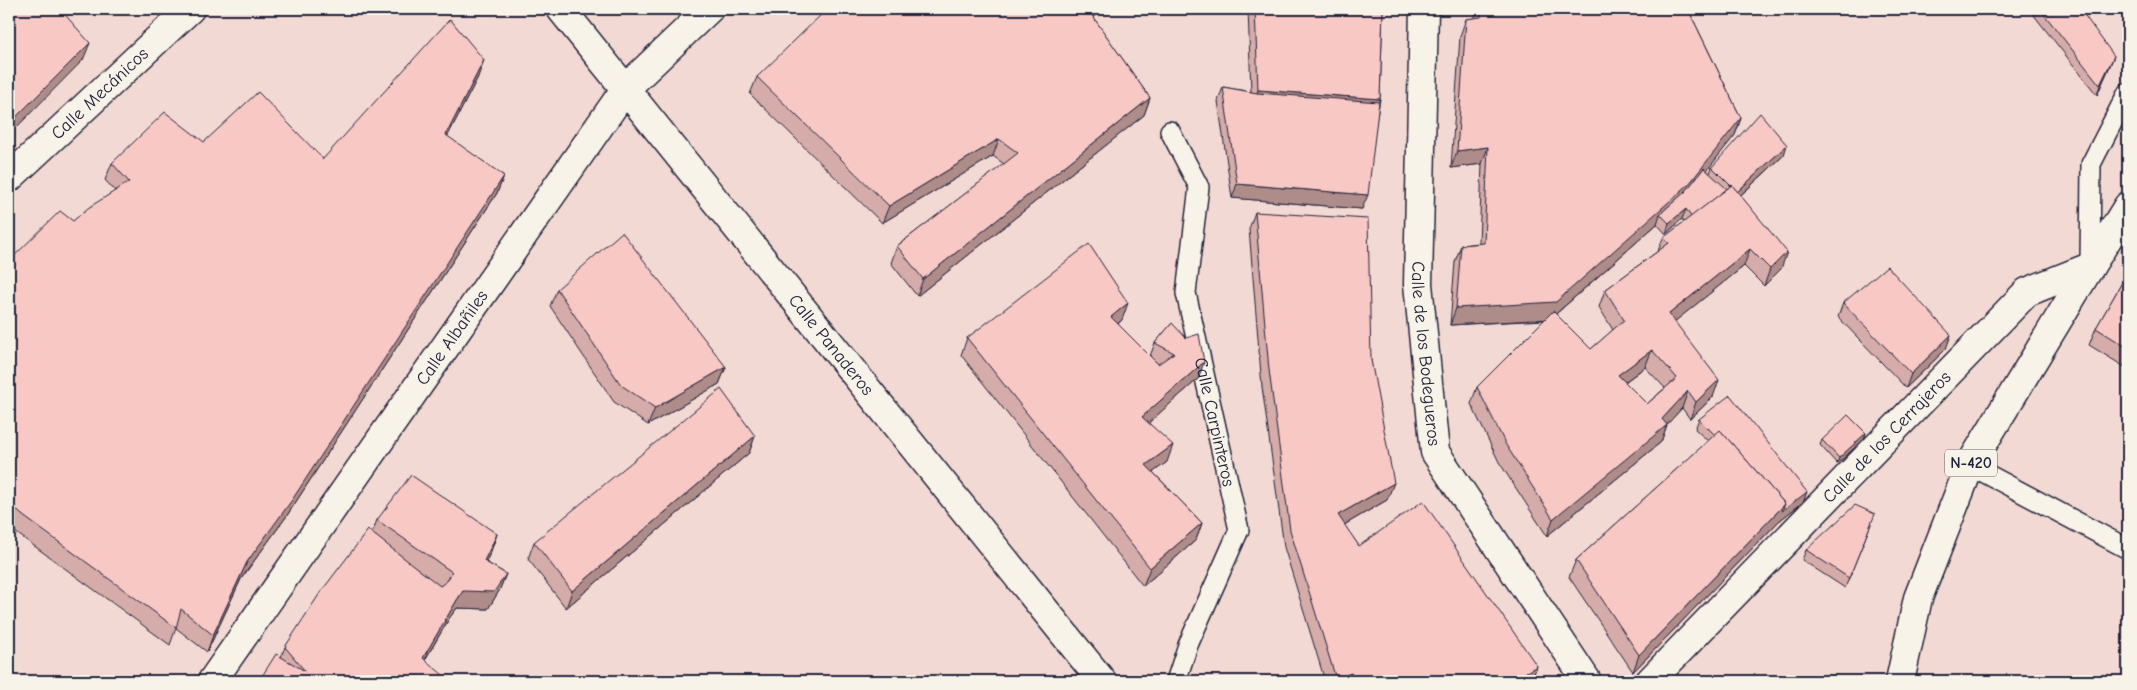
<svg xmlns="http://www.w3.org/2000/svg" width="2137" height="690" font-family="'Comic Neue',sans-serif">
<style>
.built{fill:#f3d9d3}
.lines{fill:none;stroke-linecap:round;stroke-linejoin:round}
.service-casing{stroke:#22223b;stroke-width:22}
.minor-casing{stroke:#22223b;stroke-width:31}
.secondary-casing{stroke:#22223b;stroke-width:31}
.trunk-casing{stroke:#22223b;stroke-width:31}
.service{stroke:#f7f3e8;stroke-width:19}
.minor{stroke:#f7f3e8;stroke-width:28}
.secondary{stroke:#f7f3e8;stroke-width:28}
.trunk{stroke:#f7f3e8;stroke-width:28}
.wall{fill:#d5aca9;stroke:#22223b;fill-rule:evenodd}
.shaded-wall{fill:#ae8c8a;stroke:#22223b}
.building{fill:#f8c8c5;stroke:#22223b;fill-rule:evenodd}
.labels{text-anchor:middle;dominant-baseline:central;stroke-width:4.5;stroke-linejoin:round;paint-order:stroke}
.shield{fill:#f7f3e8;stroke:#62616f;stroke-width:1}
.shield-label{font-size:16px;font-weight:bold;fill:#22223b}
.street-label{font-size:18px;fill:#22223b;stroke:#f7f3e8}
</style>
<rect width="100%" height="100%" fill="#f7e6de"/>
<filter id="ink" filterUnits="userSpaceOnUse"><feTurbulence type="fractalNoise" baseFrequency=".02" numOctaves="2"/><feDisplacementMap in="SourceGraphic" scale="10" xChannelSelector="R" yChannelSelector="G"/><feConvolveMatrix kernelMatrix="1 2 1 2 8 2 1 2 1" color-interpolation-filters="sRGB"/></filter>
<g filter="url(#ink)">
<rect class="built" x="9" y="9" width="2119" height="672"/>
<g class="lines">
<g class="service-casing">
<g id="service">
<path id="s1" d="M1170,131L1199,187L1186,293L1239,530L1188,645L1176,681"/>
<path d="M2090,267L2091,164L2128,92"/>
<path d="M1970,465L2128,549"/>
</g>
</g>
<g class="minor-casing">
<g id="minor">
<path id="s2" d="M561,9L1102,681"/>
<path id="s3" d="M1424,9L1418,284L1435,452L1587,681"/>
<path id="s4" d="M9,178L190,9"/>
<path id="s5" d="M212,681L626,88L709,9"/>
<path id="s6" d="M1650,681L2027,292L2090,267"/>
</g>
</g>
<g class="secondary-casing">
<path id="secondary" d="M2090,267L2128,206"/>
</g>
<g class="trunk-casing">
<path id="trunk" d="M1900,681L1918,598L1970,465L2090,267"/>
</g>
<use href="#service" class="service"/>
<use href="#minor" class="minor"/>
<use href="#secondary" class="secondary"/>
<use href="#trunk" class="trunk"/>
</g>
<g class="wall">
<path d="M1101,9L1093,17L1150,98L1144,115L917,296L891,263L897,246L1004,164L993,156L882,223L750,94L757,77Z"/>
<path d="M1248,9H1383L1380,99L1362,209L1232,198L1218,101L1223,87L1251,92Z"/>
<path d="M1475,9H1688L1741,118L1735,135L1706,170L1710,173L1712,167L1784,155L1741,195L1781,269L1764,286L1744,266L1675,321L1713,397L1690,419L1682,408L1667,424L1661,442L1547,536L1499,462L1471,404L1477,387L1545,320L1450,325L1455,262L1461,245L1479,243L1482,164L1451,168L1460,36L1466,19L1475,18ZM1682,219L1684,222L1663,238L1658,251L1605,290L1599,307L1613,330L1591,349L1556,314L1657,224L1666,234ZM1645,367L1665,388L1647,404L1625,382Z"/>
<path d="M2029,9H2080L2110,66L2097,95Z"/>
<path d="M478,77L447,137L504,176L497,193L286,517L241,579L207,652L176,628L170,645L15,532L9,526V261L73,221L115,191L105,180L112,163L204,142L323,159Z"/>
<path d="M1255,212L1371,360L1387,500L1344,525L1359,546L1537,666L1531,681H1325L1284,547L1262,387L1249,229Z"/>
<path d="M2128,272V369L2089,345L2096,328Z"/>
<path d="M557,289L726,367L719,384L648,425L614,402L550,306Z"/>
<path d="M1843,303L1946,349L1906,388L1838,317Z"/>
<path d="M1122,320L1118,324L1150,356L1155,343L1172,323L1198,379L1148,423L1167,462L1153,472L1202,523L1196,540L1143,586L961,355L967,338Z"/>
<path d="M1699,419L1803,502L1779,521L1633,672L1569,577L1576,560L1708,441L1695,429Z"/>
<path d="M1866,433L1864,439L1837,464L1820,445L1822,440Z"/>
<path d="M755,436L749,453L566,608L528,559L534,542Z"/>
<path d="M377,520L497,534L491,551L486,562L506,574L499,591L488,609L457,608L450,617L425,660L259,681L281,657L285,647L372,533Z"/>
<path d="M1871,524L1845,588L1802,560L1806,550Z"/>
</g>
<g class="shaded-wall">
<path d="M1091,9H1101L1083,28L1089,11Z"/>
<path d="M90,43L83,60L9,135V124Z"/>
<path d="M2114,56L2110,66L2097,95L2100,85Z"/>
<path d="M484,60L478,77L439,153L446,135Z"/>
<path d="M1258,90L1380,99L1374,116L1252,107Z"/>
<path d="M1150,98L1144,115L917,296L923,279Z"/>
<path d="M1741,118L1735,135L1683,201L1660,214L1657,224L1550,319L1450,325L1456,308Z"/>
<path d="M999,139L993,156L882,223L889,206Z"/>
<path d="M1787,145L1784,155L1733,202L1737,192Z"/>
<path d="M1488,147L1482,164L1451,168L1457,151Z"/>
<path d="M504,176L497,193L286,517L241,579L207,652L213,635L247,562Z"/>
<path d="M1237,184L1368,195L1362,209L1232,198Z"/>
<path d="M1686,209L1682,219L1666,234L1669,223Z"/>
<path d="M1750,249L1744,266L1663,331L1669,314Z"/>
<path d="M1787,252L1781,269L1764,286L1770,269Z"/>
<path d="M1128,303L1122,320L1105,334L1111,317Z"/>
<path d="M1951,335L1946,349L1906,388L1911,374Z"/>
<path d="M1652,350L1645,367L1611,392L1618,375Z"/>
<path d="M1204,362L1198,379L1136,434L1142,417Z"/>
<path d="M726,367L719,384L648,425L655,408Z"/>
<path d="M1719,380L1713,397L1690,419L1696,402Z"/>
<path d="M1688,391L1682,408L1664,428L1667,425L1661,442L1547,536L1553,519L1662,419Z"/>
<path d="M1866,433L1864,439L1837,464L1839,458Z"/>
<path d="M755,436L749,453L566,608L572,591Z"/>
<path d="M1173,445L1167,462L1140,482L1146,465Z"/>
<path d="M1394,483L1387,500L1332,532L1338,515Z"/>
<path d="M1807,492L1803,502L1779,521L1633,672L1639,655L1785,504Z"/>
<path d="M1202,523L1196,540L1143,586L1150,568Z"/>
<path d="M497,534L491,551L478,578L484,561Z"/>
<path d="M506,574L499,591L488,609L457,608L450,617L416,675L423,658L457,600L463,591Z"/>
<path d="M1537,666L1531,681H1515L1516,678Z"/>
<path d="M1351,673L1348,681H1335L1336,679Z"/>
</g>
<g class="building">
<path d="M9,9H60L90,43L9,124Z"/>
<path d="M827,9H1091L1089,11L1150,98L923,279L897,246L1018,153L999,139L889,206L757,77Z"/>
<path d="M1255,9H1383L1380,99L1258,90Z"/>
<path d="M1482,9H1688L1741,118L1689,184L1556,302L1456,308L1461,245L1484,243L1488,147L1457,151L1466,19L1481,17Z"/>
<path d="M2040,9H2080L2114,56L2100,85Z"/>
<path d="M450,19L484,60L446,135L504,176L292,500L247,562L213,635L181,609L176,628L22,515L9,503V261L60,211L73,221L88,208L129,182L112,163L165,112L204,142L258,92L323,159Z"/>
<path d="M1223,87L1257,93L1379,102L1368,195L1237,184Z"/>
<path d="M1760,113L1787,145L1737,192L1732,185L1731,186L1712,167Z"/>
<path d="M1704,168L1727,189L1691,217L1686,209L1669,223L1660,214L1686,191Z"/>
<path d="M1732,185L1787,252L1770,269L1750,249L1669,314L1719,380L1696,402L1688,391L1662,419L1667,425L1553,519L1506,445L1477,387L1553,311L1591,349L1624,320L1605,290L1669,243L1663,238ZM1652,350L1677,378L1647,404L1618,375Z"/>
<path d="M1255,212L1368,219L1371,360L1394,483L1338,515L1359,546L1423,501L1537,666L1516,678L1518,681H1357L1351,673L1336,679L1290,530L1269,370Z"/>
<path d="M622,232L726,367L655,408L621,385L557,289Z"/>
<path d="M1089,244L1128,303L1111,317L1158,364L1174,353L1155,343L1172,323L1186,338L1199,334L1204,362L1142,417L1173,445L1146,465L1202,523L1150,568L967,338Z"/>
<path d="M1887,266L1951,335L1911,374L1843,303Z"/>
<path d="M2128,272V348L2096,328Z"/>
<path d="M721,389L755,436L572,591L534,542Z"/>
<path d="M1730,395L1807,492L1782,511L1785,504L1720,430L1715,435L1699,419Z"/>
<path d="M1848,415L1866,433L1839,458L1822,440Z"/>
<path d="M1720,430L1785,504L1639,655L1576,560Z"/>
<path d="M411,475L497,534L484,561L506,574L494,592L463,591L457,600L423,658L450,681H259L276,654L305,671L285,647L320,593L368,530L440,586L447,581L452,572L377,520Z"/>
<path d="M1855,505L1875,514L1849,578L1806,550Z"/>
</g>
</g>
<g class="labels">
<rect class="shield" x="1945" y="449.5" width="52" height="27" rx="4"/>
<g class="shield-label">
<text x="1971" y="463">N-420</text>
</g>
<g class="street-label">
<text stroke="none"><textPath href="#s4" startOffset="124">Calle Mecánicos</textPath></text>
<text stroke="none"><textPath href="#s5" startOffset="419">Calle Albañiles</textPath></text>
<text stroke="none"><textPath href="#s2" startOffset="431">Calle Panaderos</textPath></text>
<text stroke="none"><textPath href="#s3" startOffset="345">Calle de los Bodegueros</textPath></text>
<text stroke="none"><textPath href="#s1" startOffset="302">Calle Carpinteros</textPath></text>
<text stroke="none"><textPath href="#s6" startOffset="340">Calle de los Cerrajeros</textPath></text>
</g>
</g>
<rect width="2137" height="690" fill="none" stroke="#f7f3e8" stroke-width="30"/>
<rect x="15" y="15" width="2107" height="660" fill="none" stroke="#22223b" stroke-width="2" filter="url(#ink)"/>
</svg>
